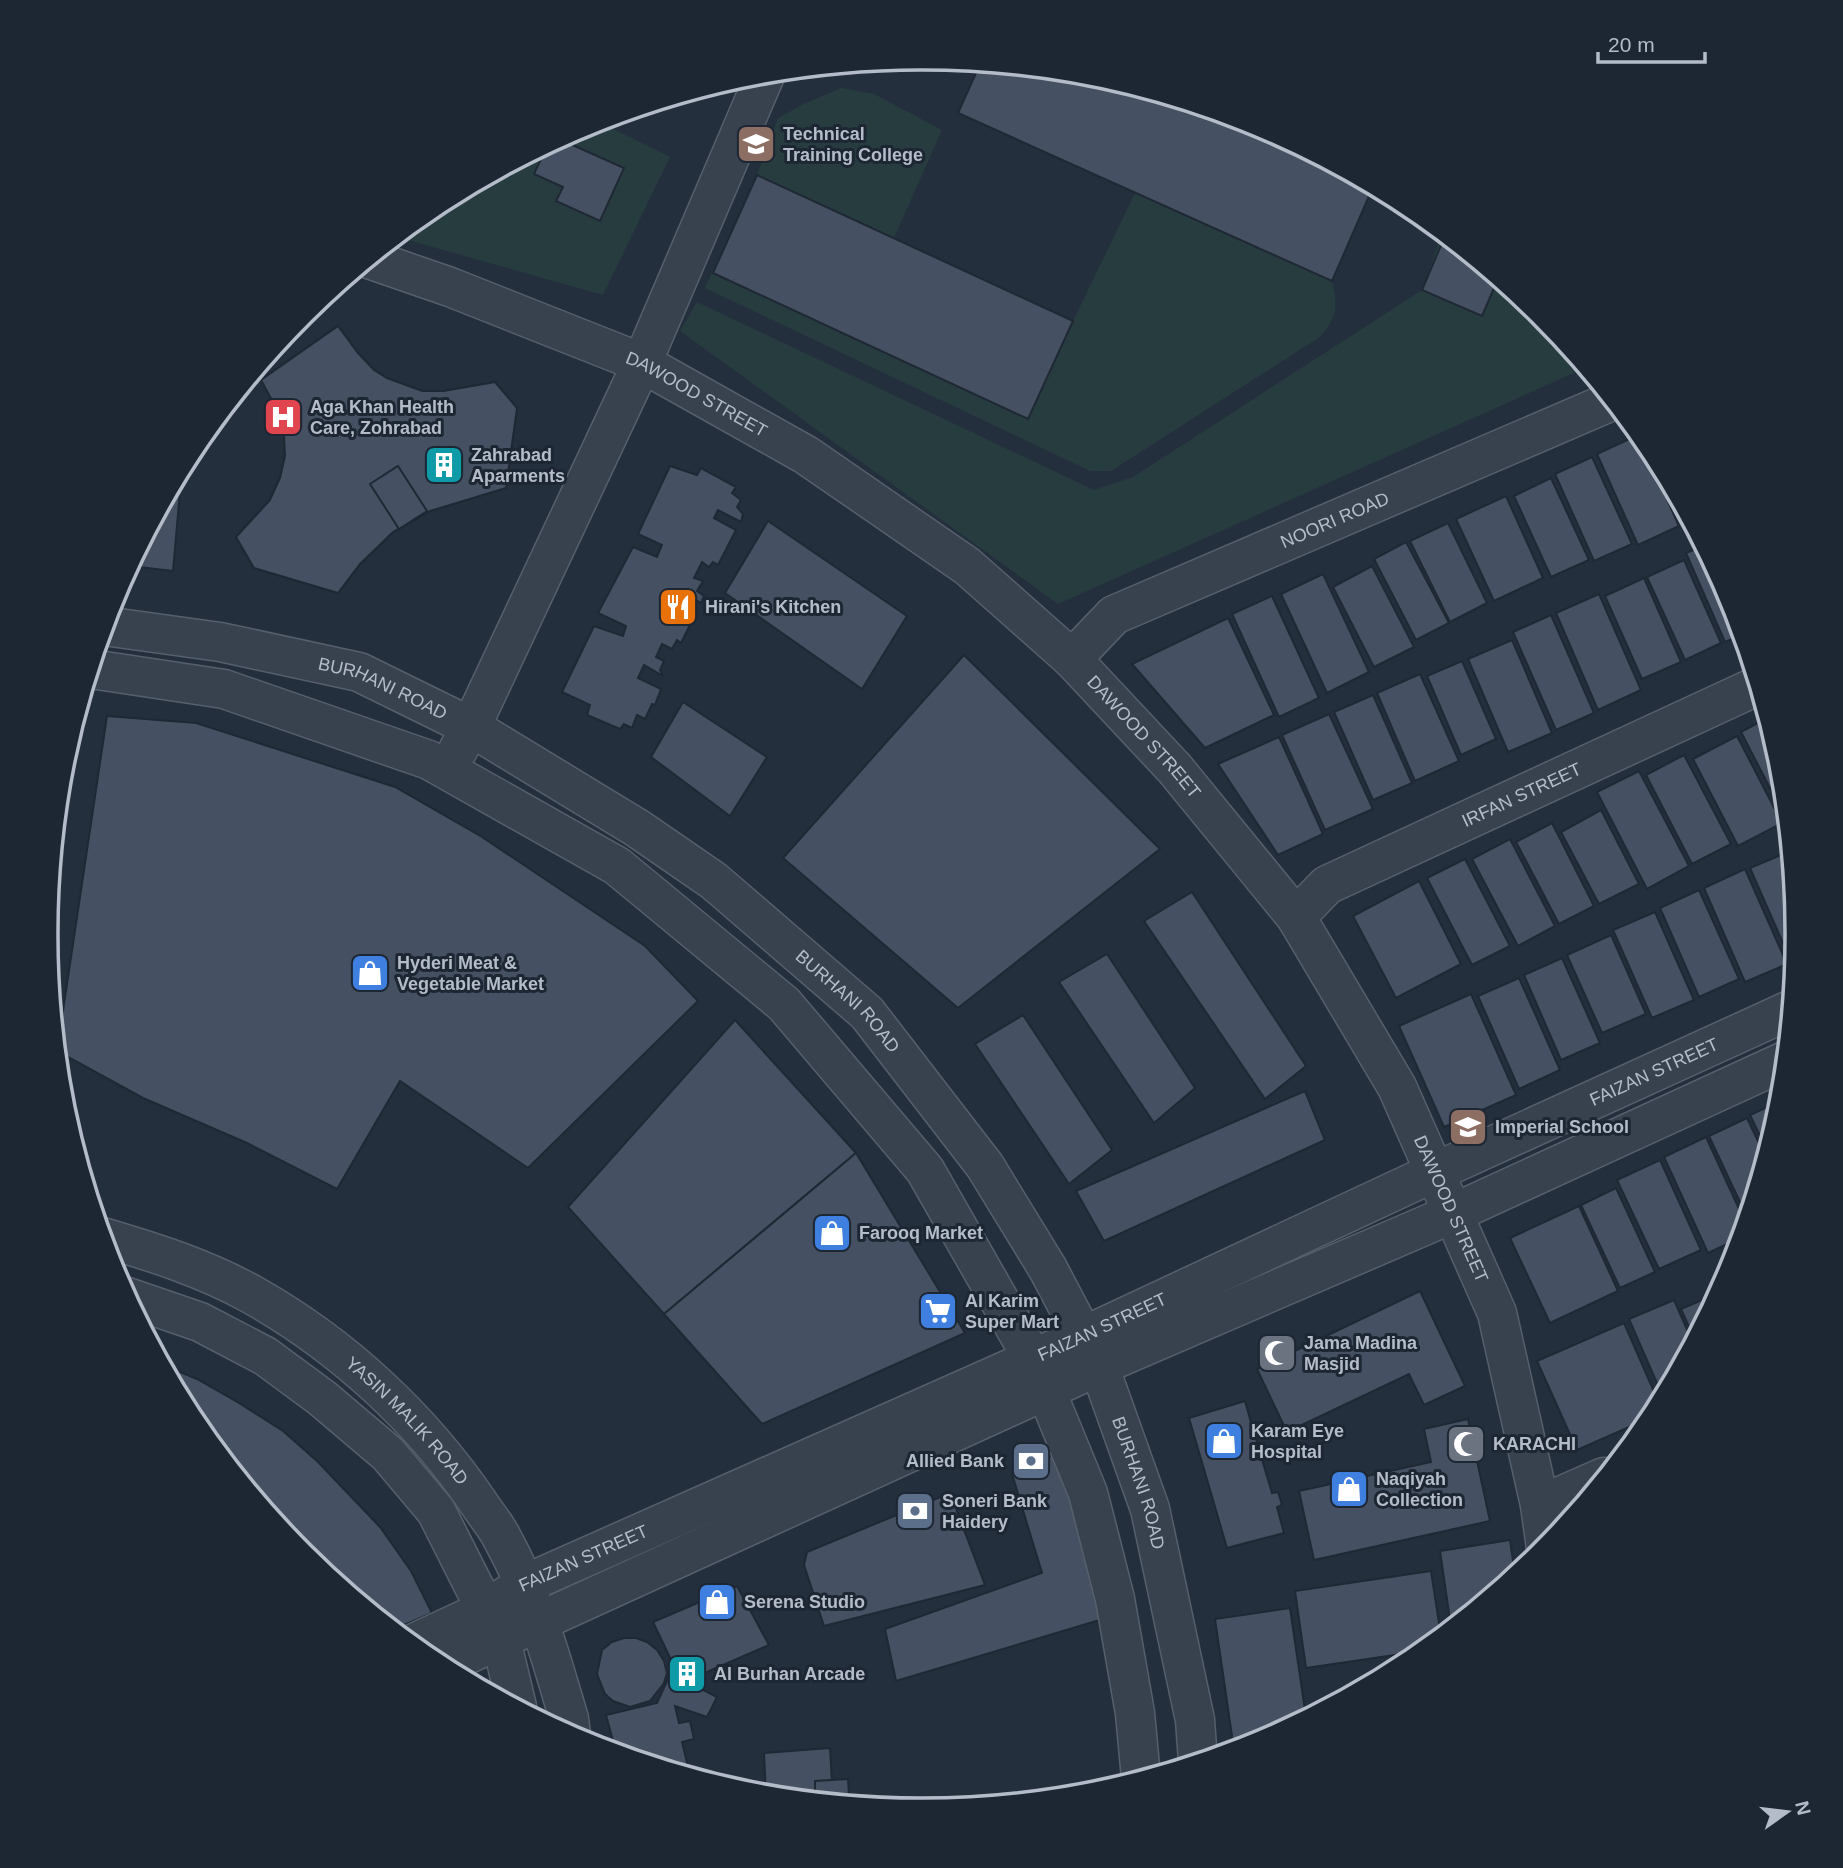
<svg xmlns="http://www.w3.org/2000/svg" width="1843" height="1868" font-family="Arial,sans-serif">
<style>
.green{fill:#263c3f}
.building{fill:#455162;stroke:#1f2835;stroke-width:2;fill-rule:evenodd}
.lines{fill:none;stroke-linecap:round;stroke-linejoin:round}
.minor-casing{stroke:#565f6c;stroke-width:41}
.minor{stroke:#38414e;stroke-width:38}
.labels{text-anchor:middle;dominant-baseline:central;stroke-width:6;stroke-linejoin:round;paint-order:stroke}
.poi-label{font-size:18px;font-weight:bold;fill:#b4bcc9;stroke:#1d2633;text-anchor:start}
.street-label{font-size:18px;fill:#b4bcc9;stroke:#1d2633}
.rim{fill:none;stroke:#b4bcc9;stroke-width:3.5}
</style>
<rect width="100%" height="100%" fill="#242f3e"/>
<g class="green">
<path d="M841,88L874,94L942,130L894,238L1073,321L1135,193L1332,281C1338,308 1338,316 1320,337L1111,471H1090L705,288L757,175L778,118L804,104Z"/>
<path d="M597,121L670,157L603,295L397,237L435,205L587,125Z"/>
<path d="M1442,233L1541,315L1585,368L1058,604L680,331L697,302L1094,490L1133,477L1422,290Z"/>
</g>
<g class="building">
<path d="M980,64L1093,75L1257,125L1373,187L1332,281L958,113Z"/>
<path d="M559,139L624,168L600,221L556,201L563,187L534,174L547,146Z"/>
<path d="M757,175L1073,321L1028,419L713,273Z"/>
<path d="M1445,236L1498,279L1482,316L1422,290Z"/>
<path d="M338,326L358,353L374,370L387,378L422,391H444L495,382L517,408L506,488L430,511L393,532L360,564L338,593L254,568L236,537L270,500L280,478L285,456L284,436L275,406L261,380ZM357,410L380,429L412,439L429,435L431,445L390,459L368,472L333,507L322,509L331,482L338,451L332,428Z"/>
<path d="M338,326L358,353L374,370L387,378L422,391H444L495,382L517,408L506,488L430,511L393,532L360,564L338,593L254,568L236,537L270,500L280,478L285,456L284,436L275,406L261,380Z"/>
<path d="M1638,435L1679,526L1638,545L1597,454Z"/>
<path d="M1646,443L1650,448L1689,521L1682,524Z"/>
<path d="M1592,457L1632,544L1594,561L1555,474Z"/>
<path d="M398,466L427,511L399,529L370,484Z"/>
<path d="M670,466L697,475L701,468L736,487L732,493L741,500L737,507L743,514L741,522L718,510L714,518L736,530L718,565L713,562L709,567L702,562L694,578L703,581L697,591L704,596L701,603L679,590L675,598L697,611L681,643L677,640L672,649L662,644L656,657L664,661L660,670L663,676L644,665L638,678L661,689L655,705L652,704L645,719L637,715L632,728L624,724L620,729L587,715L590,705L562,692L594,626L623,636L626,626L598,613L633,547L657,557L662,545L638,534Z"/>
<path d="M182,468L173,571L130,566Z"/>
<path d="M1551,478L1589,560L1551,577L1514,496Z"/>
<path d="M1506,496L1543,578L1494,601L1456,519Z"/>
<path d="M768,521L907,616L862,689L725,593Z"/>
<path d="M1448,523L1487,603L1450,622L1410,541Z"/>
<path d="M1406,542L1449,623L1416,640L1374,559Z"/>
<path d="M1703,546L1731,599L1742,635L1725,642L1686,553Z"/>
<path d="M1684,560L1721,643L1685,660L1647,577Z"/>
<path d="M1372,566L1414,647L1374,667L1333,587Z"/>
<path d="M1323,574L1369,672L1327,693L1281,594Z"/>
<path d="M1644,578L1681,662L1642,679L1605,596Z"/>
<path d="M1599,594L1641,690L1598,710L1556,613Z"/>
<path d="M1272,596L1319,698L1279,717L1232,614Z"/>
<path d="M1551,615L1594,713L1556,730L1513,632Z"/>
<path d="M1228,618L1274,715L1205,748L1132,664Z"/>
<path d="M1512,640L1552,733L1508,752L1468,659Z"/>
<path d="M964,655L1160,849L958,1008L783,858Z"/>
<path d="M1462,661L1496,739L1461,755L1427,676Z"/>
<path d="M1420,674L1459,761L1415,781L1377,693Z"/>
<path d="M1373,695L1412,783L1373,800L1334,712Z"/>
<path d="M683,702L767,757L730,816L651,757Z"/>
<path d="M1329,714L1373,809L1325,830L1282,735Z"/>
<path d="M107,716L196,723L395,787L482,837L645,946L698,1001L528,1168L400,1081L337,1189L247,1143L143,1098L57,1051Z"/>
<path d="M1767,718L1781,763L1786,819L1741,732Z"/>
<path d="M1737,736L1782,823L1738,846L1693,759Z"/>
<path d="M1279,737L1323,834L1278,855L1218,764Z"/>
<path d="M1684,755L1731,844L1692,864L1646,775Z"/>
<path d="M1639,771L1689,866L1647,889L1597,792Z"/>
<path d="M1601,810L1639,884L1599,904L1561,832Z"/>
<path d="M1552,823L1594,906L1559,924L1516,842Z"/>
<path d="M1510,839L1555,926L1518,946L1472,859Z"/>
<path d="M1788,852L1797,934L1795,957L1790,959L1750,868Z"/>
<path d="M1465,859L1510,946L1472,965L1427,878Z"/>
<path d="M1745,869L1787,964L1745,982L1704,888Z"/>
<path d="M1419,881L1461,964L1396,998L1353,916Z"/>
<path d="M1699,890L1739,979L1699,997L1660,908Z"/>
<path d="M1192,892L1306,1066L1265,1099L1144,921Z"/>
<path d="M1655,912L1694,1000L1652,1018L1613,930Z"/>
<path d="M1611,935L1646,1014L1602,1033L1567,955Z"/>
<path d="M1107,954L1195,1088L1154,1123L1059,982Z"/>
<path d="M1562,958L1600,1043L1561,1060L1524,975Z"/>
<path d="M1519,978L1560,1070L1519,1089L1478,996Z"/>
<path d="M1471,994L1516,1095L1444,1127L1399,1026Z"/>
<path d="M1023,1015L1112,1150L1069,1184L975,1044Z"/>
<path d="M735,1020L856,1153L664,1314L568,1207Z"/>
<path d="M1305,1091L1325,1140L1104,1241L1076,1191Z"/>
<path d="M1781,1101V1105L1767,1150L1750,1115Z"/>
<path d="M1747,1118L1765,1156L1747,1217L1709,1136Z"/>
<path d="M1706,1137L1745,1222L1740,1238L1708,1253L1664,1157Z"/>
<path d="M856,1153L965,1333L762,1424L664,1314Z"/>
<path d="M1660,1160L1701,1250L1659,1269L1617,1180Z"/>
<path d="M1616,1188L1655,1272L1620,1288L1581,1205Z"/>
<path d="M1579,1206L1618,1291L1550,1323L1510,1238Z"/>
<path d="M1420,1291L1465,1386L1424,1405L1409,1374L1287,1432L1257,1369Z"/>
<path d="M1718,1293L1694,1338L1681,1309Z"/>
<path d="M1674,1300L1692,1341L1663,1397L1629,1319Z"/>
<path d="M1624,1323L1659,1403L1652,1417L1577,1450L1537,1361Z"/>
<path d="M163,1365L197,1379L239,1403L283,1431L318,1462L380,1527L411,1571L432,1613L395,1629L302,1553L193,1420Z"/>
<path d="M1245,1401L1252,1426L1257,1425L1260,1438L1256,1439L1272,1493L1278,1492L1282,1505L1277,1507L1284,1533L1227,1548L1189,1418Z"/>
<path d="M1468,1419L1490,1521L1314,1560L1299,1491L1431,1462L1424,1429Z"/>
<path d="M1064,1452L1113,1616L896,1681L885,1629L1042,1573L1012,1474L1029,1469L1025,1459L1045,1453L1047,1457Z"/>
<path d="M950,1493L985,1585L824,1626L804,1565L807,1552Z"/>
<path d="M1510,1540L1515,1574L1451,1627L1440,1551Z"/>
<path d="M1431,1571L1441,1636L1422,1651L1306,1668L1295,1591Z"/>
<path d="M737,1586L769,1645L686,1681L717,1697L707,1717L675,1706L679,1723L690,1721L694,1739L682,1742L690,1775L616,1752L606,1715L657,1703L674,1666L653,1622Z"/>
<path d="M1290,1608L1306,1717L1256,1743L1234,1750L1215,1619Z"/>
<path d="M624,1638H636L647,1642L657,1650L664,1661L667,1673L664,1683L650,1701L630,1707L613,1701L605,1694L597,1674L602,1650L612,1642Z"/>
<path d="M830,1748L833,1801L766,1795L764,1753Z"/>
<path d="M848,1779L849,1795L815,1797V1781Z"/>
</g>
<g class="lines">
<g class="minor-casing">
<g id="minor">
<path id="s1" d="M369,259L450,287L642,363L806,455L967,566L1072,659L1175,769L1296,917L1397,1087L1497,1313L1540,1505L1546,1548"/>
<path id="s2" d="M104,626L220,642L359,672L471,727L637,828L714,881L867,1013L985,1166L1048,1269L1099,1366L1150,1509L1195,1720L1198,1761"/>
<path id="s3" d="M1072,659L1114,615L1612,401"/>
<path d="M91,669L224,689L429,760L617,866L784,1004L925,1170L1033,1359L1088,1493L1115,1599L1135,1713L1141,1778"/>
<path d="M458,750L471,727L642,363L766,73"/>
<path id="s4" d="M1296,917L1327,885L1757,686"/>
<path id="s5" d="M102,1237C153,1252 204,1268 251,1294C342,1345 421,1418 480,1505C487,1516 497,1527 503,1540C534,1596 551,1658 569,1719L571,1735"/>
<path d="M127,1297L200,1322L265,1356L322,1398L388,1454L436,1511L501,1640L517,1707"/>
<path d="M1540,1505L1604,1477"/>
<path id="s6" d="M412,1644L485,1610L523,1585L1084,1336L1435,1172L1790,1010"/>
<path d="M442,1666L1099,1366L1454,1213L1785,1061"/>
</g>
</g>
<use href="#minor" class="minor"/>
</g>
<defs>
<g id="university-square" transform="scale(2.0125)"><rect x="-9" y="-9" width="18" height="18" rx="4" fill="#8d6e63" stroke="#1d2633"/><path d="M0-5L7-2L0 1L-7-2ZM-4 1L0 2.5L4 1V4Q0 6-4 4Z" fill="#fff"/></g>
<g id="hospital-square" transform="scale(2.0125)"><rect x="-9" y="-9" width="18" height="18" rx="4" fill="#e0444e" stroke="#1d2633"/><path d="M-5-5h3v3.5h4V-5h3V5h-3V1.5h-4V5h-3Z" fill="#fff"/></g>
<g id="building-square" transform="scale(2.0125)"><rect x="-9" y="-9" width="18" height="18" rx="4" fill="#0f9aa8" stroke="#1d2633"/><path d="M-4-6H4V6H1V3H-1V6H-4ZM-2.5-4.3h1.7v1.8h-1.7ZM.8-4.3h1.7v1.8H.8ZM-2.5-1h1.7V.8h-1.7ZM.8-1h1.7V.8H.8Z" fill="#fff"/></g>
<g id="restaurant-square" transform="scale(2.0125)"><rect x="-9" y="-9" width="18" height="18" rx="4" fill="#e8710a" stroke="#1d2633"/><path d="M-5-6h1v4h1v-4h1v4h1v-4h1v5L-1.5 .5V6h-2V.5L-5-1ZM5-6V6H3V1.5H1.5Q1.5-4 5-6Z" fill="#fff"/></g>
<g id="shop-square" transform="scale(2.0125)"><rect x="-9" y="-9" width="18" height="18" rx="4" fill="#3f7fe0" stroke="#1d2633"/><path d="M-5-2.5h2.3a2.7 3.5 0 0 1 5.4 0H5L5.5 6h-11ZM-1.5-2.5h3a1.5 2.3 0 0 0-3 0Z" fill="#fff"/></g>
<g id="school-square" transform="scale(2.0125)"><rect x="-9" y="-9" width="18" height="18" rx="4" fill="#8d6e63" stroke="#1d2633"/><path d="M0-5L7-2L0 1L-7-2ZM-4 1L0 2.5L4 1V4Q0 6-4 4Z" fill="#fff"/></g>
<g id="supermarket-square" transform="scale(2.0125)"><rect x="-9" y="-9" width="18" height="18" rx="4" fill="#3f7fe0" stroke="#1d2633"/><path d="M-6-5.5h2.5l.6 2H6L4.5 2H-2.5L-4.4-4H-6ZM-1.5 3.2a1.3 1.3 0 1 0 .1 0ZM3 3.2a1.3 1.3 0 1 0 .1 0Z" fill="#fff"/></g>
<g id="mosque-square" transform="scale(2.0125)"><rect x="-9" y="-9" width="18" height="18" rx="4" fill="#6b7280" stroke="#1d2633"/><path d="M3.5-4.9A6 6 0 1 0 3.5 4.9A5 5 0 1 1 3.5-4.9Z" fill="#fff"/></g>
<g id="bank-square" transform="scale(2.0125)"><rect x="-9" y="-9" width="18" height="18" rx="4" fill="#5c6f8a" stroke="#1d2633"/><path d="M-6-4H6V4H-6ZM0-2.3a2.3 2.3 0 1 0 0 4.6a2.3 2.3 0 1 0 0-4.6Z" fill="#fff"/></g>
</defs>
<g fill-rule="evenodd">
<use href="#university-square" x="756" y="144"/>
<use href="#hospital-square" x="283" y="417"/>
<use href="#building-square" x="444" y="465"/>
<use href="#restaurant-square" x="678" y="607"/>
<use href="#shop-square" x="370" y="973"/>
<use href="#school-square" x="1468" y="1127"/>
<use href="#shop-square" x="832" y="1233"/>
<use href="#supermarket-square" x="938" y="1311"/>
<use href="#mosque-square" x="1277" y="1353"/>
<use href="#shop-square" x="1224" y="1441"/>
<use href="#mosque-square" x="1466" y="1444"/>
<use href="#bank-square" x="1031" y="1461"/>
<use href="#shop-square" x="1349" y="1489"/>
<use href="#bank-square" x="915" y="1511"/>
<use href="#shop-square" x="717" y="1602"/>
<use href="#building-square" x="687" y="1674"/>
</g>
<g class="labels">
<g class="poi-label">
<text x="783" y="134">Technical<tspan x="783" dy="21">Training College</tspan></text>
<text x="310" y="407">Aga Khan Health<tspan x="310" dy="21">Care, Zohrabad</tspan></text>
<text x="471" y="455">Zahrabad<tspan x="471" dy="21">Aparments</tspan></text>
<text x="705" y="607">Hirani's Kitchen</text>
<text x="397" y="963">Hyderi Meat &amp;<tspan x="397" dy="21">Vegetable Market</tspan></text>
<text x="1495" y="1127">Imperial School</text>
<text x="859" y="1233">Farooq Market</text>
<text x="965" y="1301">Al Karim<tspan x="965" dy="21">Super Mart</tspan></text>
<text x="1304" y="1343">Jama Madina<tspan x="1304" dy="21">Masjid</tspan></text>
<text x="1251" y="1431">Karam Eye<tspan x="1251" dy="21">Hospital</tspan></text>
<text x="1493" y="1444">KARACHI</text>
<text x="1004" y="1461" text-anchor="end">Allied Bank</text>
<text x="1376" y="1479">Naqiyah<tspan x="1376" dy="21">Collection</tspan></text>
<text x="942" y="1501">Soneri Bank<tspan x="942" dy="21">Haidery</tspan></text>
<text x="744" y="1602">Serena Studio</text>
<text x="714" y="1674">Al Burhan Arcade</text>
</g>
<g class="street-label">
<text stroke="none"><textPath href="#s1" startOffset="355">DAWOOD STREET</textPath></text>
<text stroke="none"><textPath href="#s3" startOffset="301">NOORI ROAD</textPath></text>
<text stroke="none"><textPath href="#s2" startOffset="287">BURHANI ROAD</textPath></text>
<text stroke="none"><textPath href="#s1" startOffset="922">DAWOOD STREET</textPath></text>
<text stroke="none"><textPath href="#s4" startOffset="259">IRFAN STREET</textPath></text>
<text stroke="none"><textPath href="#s2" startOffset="852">BURHANI ROAD</textPath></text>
<text stroke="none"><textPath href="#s6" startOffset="1368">FAIZAN STREET</textPath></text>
<text stroke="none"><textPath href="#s1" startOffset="1489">DAWOOD STREET</textPath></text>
<text stroke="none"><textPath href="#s6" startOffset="760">FAIZAN STREET</textPath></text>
<text stroke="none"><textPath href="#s5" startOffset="362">YASIN MALIK ROAD</textPath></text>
<text stroke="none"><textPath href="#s2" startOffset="1421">BURHANI ROAD</textPath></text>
<text stroke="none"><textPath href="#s6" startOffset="192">FAIZAN STREET</textPath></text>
</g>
</g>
<path d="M0 0H1843V1868H0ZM921 70H922A863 863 0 0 1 1785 933V935A863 863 0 0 1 922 1798H921A863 863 0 0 1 58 935V933A863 863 0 0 1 921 70Z" fill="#1d2633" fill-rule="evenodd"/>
<path class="rim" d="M921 70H922A863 863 0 0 1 1785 933V935A863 863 0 0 1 922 1798H921A863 863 0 0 1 58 935V933A863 863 0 0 1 921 70Z"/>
<g transform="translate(1787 1812) rotate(76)" stroke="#1d2633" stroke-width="5" paint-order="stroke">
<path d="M0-5L12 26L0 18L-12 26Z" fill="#b4bcc9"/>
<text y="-10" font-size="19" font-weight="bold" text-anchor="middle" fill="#b4bcc9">N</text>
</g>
<path d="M1598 52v10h107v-10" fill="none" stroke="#b4bcc9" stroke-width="3.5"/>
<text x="1608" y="52" font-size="21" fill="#b4bcc9" stroke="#1d2633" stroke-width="5" paint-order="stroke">20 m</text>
</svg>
